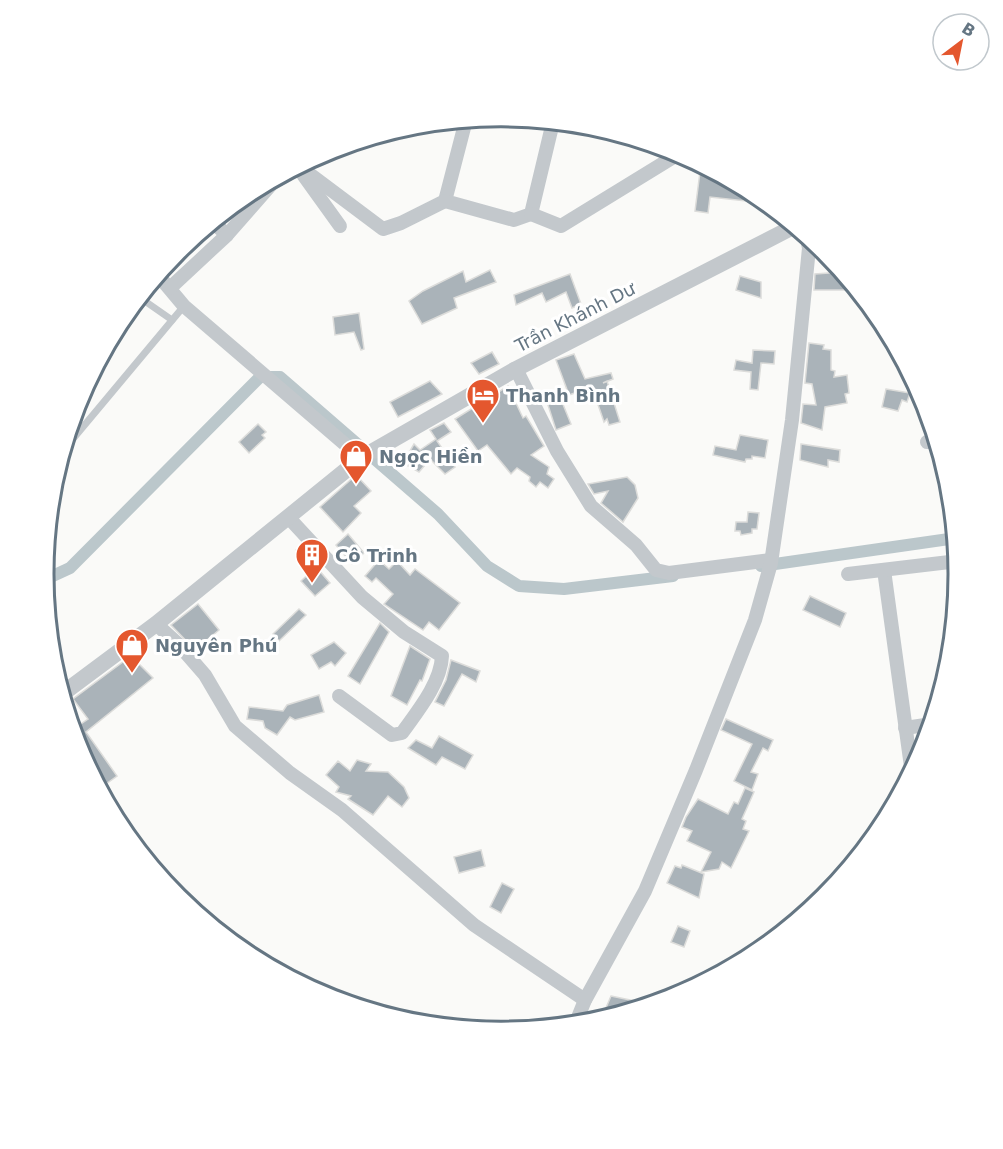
<svg xmlns="http://www.w3.org/2000/svg" width="1003" height="1149" font-family="'DejaVu Sans',sans-serif">
<style>
.lines{fill:none;stroke-linecap:round;stroke-linejoin:round}
.canal{stroke:#bbc7cb;stroke-width:12}
.building{fill:#aab3b9;stroke:#dcdcda;stroke-width:1.5}
.service{stroke:#c3c8cc;stroke-width:7}
.minor{stroke:#c3c8cc;stroke-width:14}
.tertiary{stroke:#c3c8cc;stroke-width:16}
.labels{text-anchor:middle;dominant-baseline:central;stroke-width:6;stroke-linejoin:round;paint-order:stroke}
.street-label{font-size:18px;fill:#657683;stroke:#fff}
.poi-label{font-size:18px;font-weight:bold;fill:#657683;stroke:#fff;text-anchor:start}
.rim{fill:none;stroke:#657683;stroke-width:3}
</style>
<rect width="100%" height="100%" fill="#fafaf8"/>
<g class="lines">
<g class="canal">
<path d="M761,566L956,538"/>
<path d="M44,580L70,568L260,377H280L438,514L487,566L519,586L564,589L673,576"/>
</g>
</g>
<g class="building">
<path d="M701,164L719,174L718,183L743,187L756,194L755,202L710,197L708,213L695,211Z"/>
<path d="M490,270L496,282L454,298L457,308L422,324L409,301L423,291L463,271L466,282Z"/>
<path d="M843,272L846,290H814L815,274Z"/>
<path d="M570,274L581,304L572,308L566,292L546,302L542,293L516,305L514,295Z"/>
<path d="M740,276L761,282V298L736,290Z"/>
<path d="M359,313L364,349L361,350L354,332L335,335L333,317Z"/>
<path d="M809,343L824,345L823,349L831,350V370L835,371L834,377L847,375L849,393L845,394L847,403L825,407L822,430L801,423L803,404L816,405L812,384L805,383Z"/>
<path d="M753,350L775,351L774,364L761,363L758,390L750,389L751,372L734,370L736,360L752,363Z"/>
<path d="M492,352L499,364L479,374L471,363Z"/>
<path d="M574,354L585,379L611,373L613,379L603,383L607,381L620,422L609,425L607,419L604,422L592,387L569,395L556,360Z"/>
<path d="M430,381L442,394L398,417L390,402Z"/>
<path d="M508,386L523,418L526,416L544,446L531,455L549,467L547,474L554,479L548,488L540,482L536,487L529,481L530,477L517,468L511,474L487,445L478,451L455,419Z"/>
<path d="M886,389L910,393L907,402L902,400L898,411L882,407Z"/>
<path d="M560,397L571,424L556,430L547,402Z"/>
<path d="M444,423L451,432L437,441L455,467L445,474L430,459L419,472L403,463L414,444L420,450L436,439L430,430Z"/>
<path d="M258,424L266,432L262,435L265,438L249,453L239,442Z"/>
<path d="M740,435L768,440L765,458L752,456V459H746L745,462L713,455L715,446L736,450Z"/>
<path d="M801,444L840,450L839,462L828,460V467L800,460Z"/>
<path d="M356,475L371,491L354,506L361,513L343,532L320,507Z"/>
<path d="M627,477L635,485L638,498L623,522L601,503L608,491L594,494L588,484Z"/>
<path d="M748,512L759,513L757,529H752V533L741,535L740,531H735L736,522H747Z"/>
<path d="M348,534L364,553L352,564L336,545Z"/>
<path d="M301,545L320,565L317,568L330,583L315,596L301,581L314,569L296,550Z"/>
<path d="M379,560L389,569L397,561L410,575L415,569L460,603L439,630L429,622L423,630L384,604L393,594L376,578L372,582L365,576Z"/>
<path d="M810,596L846,613L840,627L803,610Z"/>
<path d="M198,604L219,630L195,650L171,625Z"/>
<path d="M299,609L306,615L279,641L273,634Z"/>
<path d="M380,623L389,632L360,684L348,676Z"/>
<path d="M334,642L346,653L335,666L331,662L319,669L311,655Z"/>
<path d="M410,646L430,659L422,681L420,680L407,705L391,696Z"/>
<path d="M131,656L153,678L86,732L117,776L99,789L78,749L72,730L88,719L73,699Z"/>
<path d="M451,660L480,671L476,682L462,674L444,706L435,702L446,680Z"/>
<path d="M319,695L324,712L295,720L290,717L277,735L265,728L263,721L247,719L249,707L283,711L287,705Z"/>
<path d="M726,719L773,740L768,751L763,748L751,772L758,774L752,790L734,781L752,744L721,730Z"/>
<path d="M439,736L473,755L465,769L442,757L436,765L408,748L416,740L432,748Z"/>
<path d="M357,760L371,764L366,771L388,772L404,787L409,798L402,807L388,796L373,815L348,799L351,796L336,792L339,787L326,775L338,761L350,771Z"/>
<path d="M745,788L754,792L742,819L746,821L743,829L749,831L731,868L722,862L719,869L701,872L711,852L687,841L692,831L682,827L686,817L698,799L728,814L734,802L738,804Z"/>
<path d="M481,850L485,866L459,873L454,857Z"/>
<path d="M682,865L704,874L699,898L667,883L675,866L681,868Z"/>
<path d="M502,883L514,889L501,913L490,907Z"/>
<path d="M678,926L690,931L684,947L671,942Z"/>
<path d="M611,996L635,1001L645,1007L609,1018L603,1015Z"/>
</g>
<g class="lines">
<g class="service">
<path d="M139,297L172,320"/>
<path d="M62,452L184,306"/>
</g>
<g class="minor">
<path d="M466,120L445,201L514,220L531,214L553,122"/>
<path d="M299,166L383,229L401,223L445,201"/>
<path d="M304,176L340,226"/>
<path d="M531,214L561,226L680,153"/>
<path d="M213,222L227,235"/>
<path d="M158,275L184,306L361,458"/>
<path d="M170,288L227,235L277,178"/>
<path d="M516,369L557,451L591,506L636,545L656,570L669,573L771,560"/>
<path d="M927,442L937,441"/>
<path d="M289,518L362,597L404,632L442,656C441,683 417,712 402,733L392,735L339,696"/>
<path d="M884,570L912,774"/>
<path d="M848,574L958,561"/>
<path d="M156,624L178,644L205,675L235,726L290,773L342,810L474,925L585,1000"/>
<path d="M905,728L932,724"/>
<path d="M575,1025L585,1000L645,891L696,770L755,620L771,563L792,420L809,248L806,235"/>
</g>
<path class="tertiary" d="M62,694L156,624L361,458L516,369L795,226"/>
</g>
<defs>
<g id="hotel-pin" transform="scale(1.725)"><path d="M0 17L-7.5 6A9.5 9.5 0 1 1 7.5 6Z" fill="#e4572e" stroke="#fff"/><path d="M-6-4.5h1.5V1H6V5H4.5V3h-9V5H-6ZM-4 0a1.8 1.8 0 1 1 3.6 0ZM.5 0V-2.5h3Q6-2.5 6 0Z" fill="#fff"/></g>
<g id="shop-pin" transform="scale(1.725)"><path d="M0 17L-7.5 6A9.5 9.5 0 1 1 7.5 6Z" fill="#e4572e" stroke="#fff"/><path d="M-5-2.5h2.3a2.7 3.5 0 0 1 5.4 0H5L5.5 6h-11ZM-1.5-2.5h3a1.5 2.3 0 0 0-3 0Z" fill="#fff"/></g>
<g id="building-pin" transform="scale(1.725)"><path d="M0 17L-7.5 6A9.5 9.5 0 1 1 7.5 6Z" fill="#e4572e" stroke="#fff"/><path d="M-4-6H4V6H1V3H-1V6H-4ZM-2.5-4.3h1.7v1.8h-1.7ZM.8-4.3h1.7v1.8H.8ZM-2.5-1h1.7V.8h-1.7ZM.8-1h1.7V.8H.8Z" fill="#fff"/></g>
</defs>
<g fill-rule="evenodd">
<use href="#hotel-pin" x="483" y="395"/>
<use href="#shop-pin" x="356" y="456"/>
<use href="#building-pin" x="312" y="555"/>
<use href="#shop-pin" x="132" y="645"/>
</g>
<g class="labels">
<g class="street-label">
<text transform="translate(575 317) rotate(-27)">Trần Khánh Dư</text>
</g>
<g class="poi-label">
<text x="506" y="395">Thanh Bình</text>
<text x="379" y="456">Ngọc Hiền</text>
<text x="335" y="555">Cô Trinh</text>
<text x="155" y="645">Nguyên Phú</text>
</g>
</g>
<path d="M0 0H1003V1149H0ZM54 574a447 447 0 1 1 894 0a447 447 0 1 1-894 0Z" fill="#fff" fill-rule="evenodd"/>
<path class="rim" d="M54 574a447 447 0 1 1 894 0a447 447 0 1 1-894 0Z"/>
<g transform="translate(961 42) rotate(32)"><circle r="28" fill="#ffffff" stroke="#c1c8cd" stroke-width="1.5"/>
<path d="M0-4.5L10 22L0 15L-10 22Z" fill="#e4572e"/>
<text y="-9" font-size="16" font-weight="bold" text-anchor="middle" fill="#657683">B</text>
</g>
</svg>
